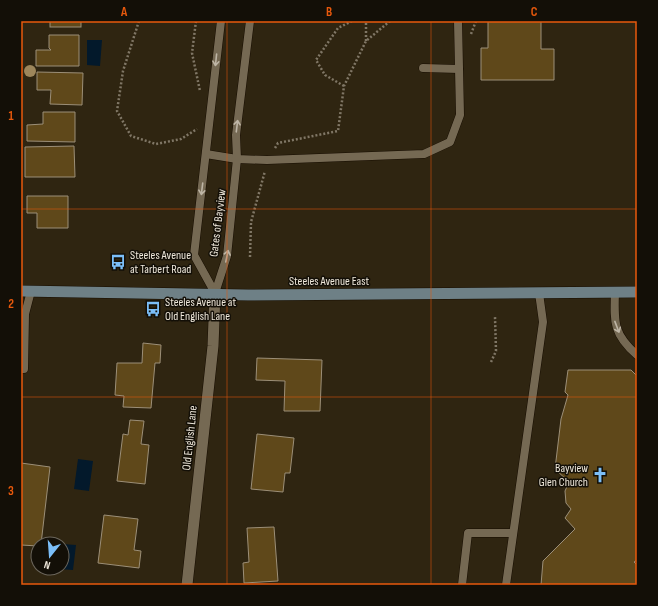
<svg xmlns="http://www.w3.org/2000/svg" width="658" height="606" font-family="'Sofia Sans Condensed',sans-serif">
<style>
.water{fill:#03192b}
.building{fill:#5f481a;stroke:#9c8f78}
.lines{fill:none;stroke-linecap:round;stroke-linejoin:round}
.service-casing{stroke:#170d00;stroke-width:9}
.minor-casing{stroke:#170d00;stroke-width:12}
.secondary-casing{stroke:#170d00;stroke-width:12}
.path{stroke:#807766;stroke-width:2.5;stroke-dasharray:2 2;stroke-linecap:butt}
.service{stroke:#756953;stroke-width:8}
.minor{stroke:#756953;stroke-width:11}
.secondary{stroke:#6e8086;stroke-width:11}
.tree{fill:#9d865b}
.oneway{stroke:#beb5a5}
.grid{fill:none;stroke:#e8590c;stroke-width:1;stroke-opacity:0.55}
.labels{text-anchor:middle;dominant-baseline:central;stroke-width:3;stroke-linejoin:round;paint-order:stroke}
.street-label{font-size:12px;fill:#efe8db;stroke:#130f07}
.poi-label{font-size:12px;fill:#efe8db;stroke:#130f07;text-anchor:start}
.neatline{fill:none;stroke:#e8590c;stroke-width:1.5}
.grid-label{font-size:13px;text-anchor:middle;font-weight:bold;fill:#e8590c}
</style>
<rect width="100%" height="100%" fill="#2f2511"/>
<g class="water">
<path d="M87,40H102L100,66L87,65Z"/>
<path d="M78,459L93,461L89,491L74,489Z"/>
<path d="M62,544L76,545L73,570L59,569L62,568Z"/>
</g>
<g class="building">
<rect x="50" y="21" width="31" height="6"/>
<path d="M488,21H541V49H554V80H481V48H488Z"/>
<path d="M49,35H79V66H36V50H51L49,48Z"/>
<path d="M37,72L83,73L82,105L50,104L51,90H37Z"/>
<path d="M43,112H75V142L27,141V125L43,124Z"/>
<path d="M74,146L75,177H25V147Z"/>
<path d="M27,196H68V228H37V213H27Z"/>
<path d="M143,343L161,345L160,363H155L151,408L123,407L124,396L115,395L117,363H142Z"/>
<path d="M257,358L322,360L320,411H284L285,381L256,380Z"/>
<path d="M568,370H631L637,376V560L634,562L637,565V585H541L543,561L575,529L565,518L571,509L566,503L565,491L569,482L555,469L561,419L568,395L565,392Z"/>
<path d="M130,420L144,421L141,444L149,445L145,484L117,481L123,434L128,435Z"/>
<path d="M257,434L294,438L290,473H285L283,492L251,489Z"/>
<path d="M21,463L50,467L41,544L38,546L21,545Z"/>
<path d="M104,515L138,519L134,550L141,551L139,568L98,563Z"/>
<path d="M274,527L278,581L244,583L243,563L249,562L247,528Z"/>
</g>
<g class="lines">
<g class="service-casing">
<g id="service">
<path d="M423,68L459,69"/>
<path d="M206,154L237,159L267,160L424,154L450,142L460,115L458,21"/>
<path d="M615,292C614,322 613,334 637,355"/>
<path d="M215,293L194,255L221,21"/>
<path d="M215,293L227,256L237,159L236,135L250,21"/>
<path d="M21,369H24L25,314L31,291"/>
<path d="M462,585L468,533H513"/>
<path d="M506,585L543,322L539,293"/>
</g>
</g>
<g class="minor-casing">
<path id="minor" d="M187,585L213,346L215,293"/>
</g>
<g class="secondary-casing">
<path id="secondary" d="M21,291L248,295L637,292"/>
</g>
<g class="path">
<path d="M139,21L123,71L117,111L131,136L156,144L181,139L197,129"/>
<path d="M196,21L192,53L200,91"/>
<path d="M471,34L476,21"/>
<path d="M366,41V21"/>
<path d="M344,86L325,75L316,60L338,28L352,21"/>
<path d="M275,148L278,143L338,131L344,86L366,41L390,21"/>
<path d="M250,257L251,222L265,171"/>
<path d="M491,362L496,351L495,317"/>
</g>
<use href="#service" class="service"/>
<use href="#minor" class="minor"/>
<use href="#secondary" class="secondary"/>
</g>
<circle class="tree" cx="30" cy="71" r="6"/>
<defs><path id="oneway-shaft" d="M-6 0H5M1.5-3L5.5 0L1.5 3" fill="none" stroke-width="1.6" stroke-linecap="round" stroke-linejoin="round"/></defs>
<g class="oneway">
<use href="#oneway-shaft" transform="translate(216 60) rotate(96)"/>
<use href="#oneway-shaft" transform="translate(237 126) rotate(-83)"/>
<use href="#oneway-shaft" transform="translate(202 189) rotate(97)"/>
<use href="#oneway-shaft" transform="translate(227 256) rotate(-79)"/>
<use href="#oneway-shaft" transform="translate(617 327) rotate(69)"/>
</g>
<path class="grid" d="M227,21V585M431,21V585M21,209H637M21,397H637"/>
<defs>
<g id="bus-bare" transform="scale(1.2)"><path d="M-5-6H5V4H4V6H2V4H-2V6H-4V4H-5ZM-3.5-4V0h7V-4ZM-3.5 1.2v1.5H-2V1.2ZM2 1.2v1.5H3.5V1.2Z" fill="#7bbef8" stroke="#130f07" stroke-width="2.5" paint-order="stroke"/></g>
<g id="church-bare" transform="scale(1.2)"><path d="M-1.2-6h2.4v3.5h3.3v2.4h-3.3V6h-2.4V-.1h-3.3v-2.4h3.3Z" fill="#7bbef8" stroke="#130f07" stroke-width="2.5" paint-order="stroke"/></g>
</defs>
<g fill-rule="evenodd">
<use href="#bus-bare" x="118" y="262"/>
<use href="#bus-bare" x="153" y="309"/>
<use href="#church-bare" x="600" y="475"/>
</g>
<g class="labels">
<g class="street-label">
<text transform="translate(218 223) rotate(-83)">Gates of Bayview</text>
<text x="329" y="281">Steeles Avenue East</text>
<text transform="translate(190 438) rotate(-84)">Old English Lane</text>
</g>
<g class="poi-label">
<text x="130" y="255">Steeles Avenue<tspan x="130" dy="14">at Tarbert Road</tspan></text>
<text x="165" y="302">Steeles Avenue at<tspan x="165" dy="14">Old English Lane</tspan></text>
<text x="588" y="468" text-anchor="end">Bayview<tspan x="588" dy="14">Glen Church</tspan></text>
</g>
</g>
<rect width="658" height="606" fill="none" stroke="#130f07" stroke-width="44"/>
<g transform="translate(50 556) rotate(197)"><circle r="19" fill="#130f07" stroke="#6b665c"/>
<path d="M0-3L7 15L0 10L-7 15Z" fill="#7bbef8"/>
<text y="-6" font-size="11" font-weight="bold" text-anchor="middle" fill="#efe8db">N</text>
</g>
<rect x="22" y="22" width="614" height="562" class="neatline"/>
<g class="grid-label">
<text x="124" y="16">A</text>
<text x="329" y="16">B</text>
<text x="534" y="16">C</text>
<text x="11" y="120">1</text>
<text x="11" y="308">2</text>
<text x="11" y="495">3</text>
</g>
</svg>
